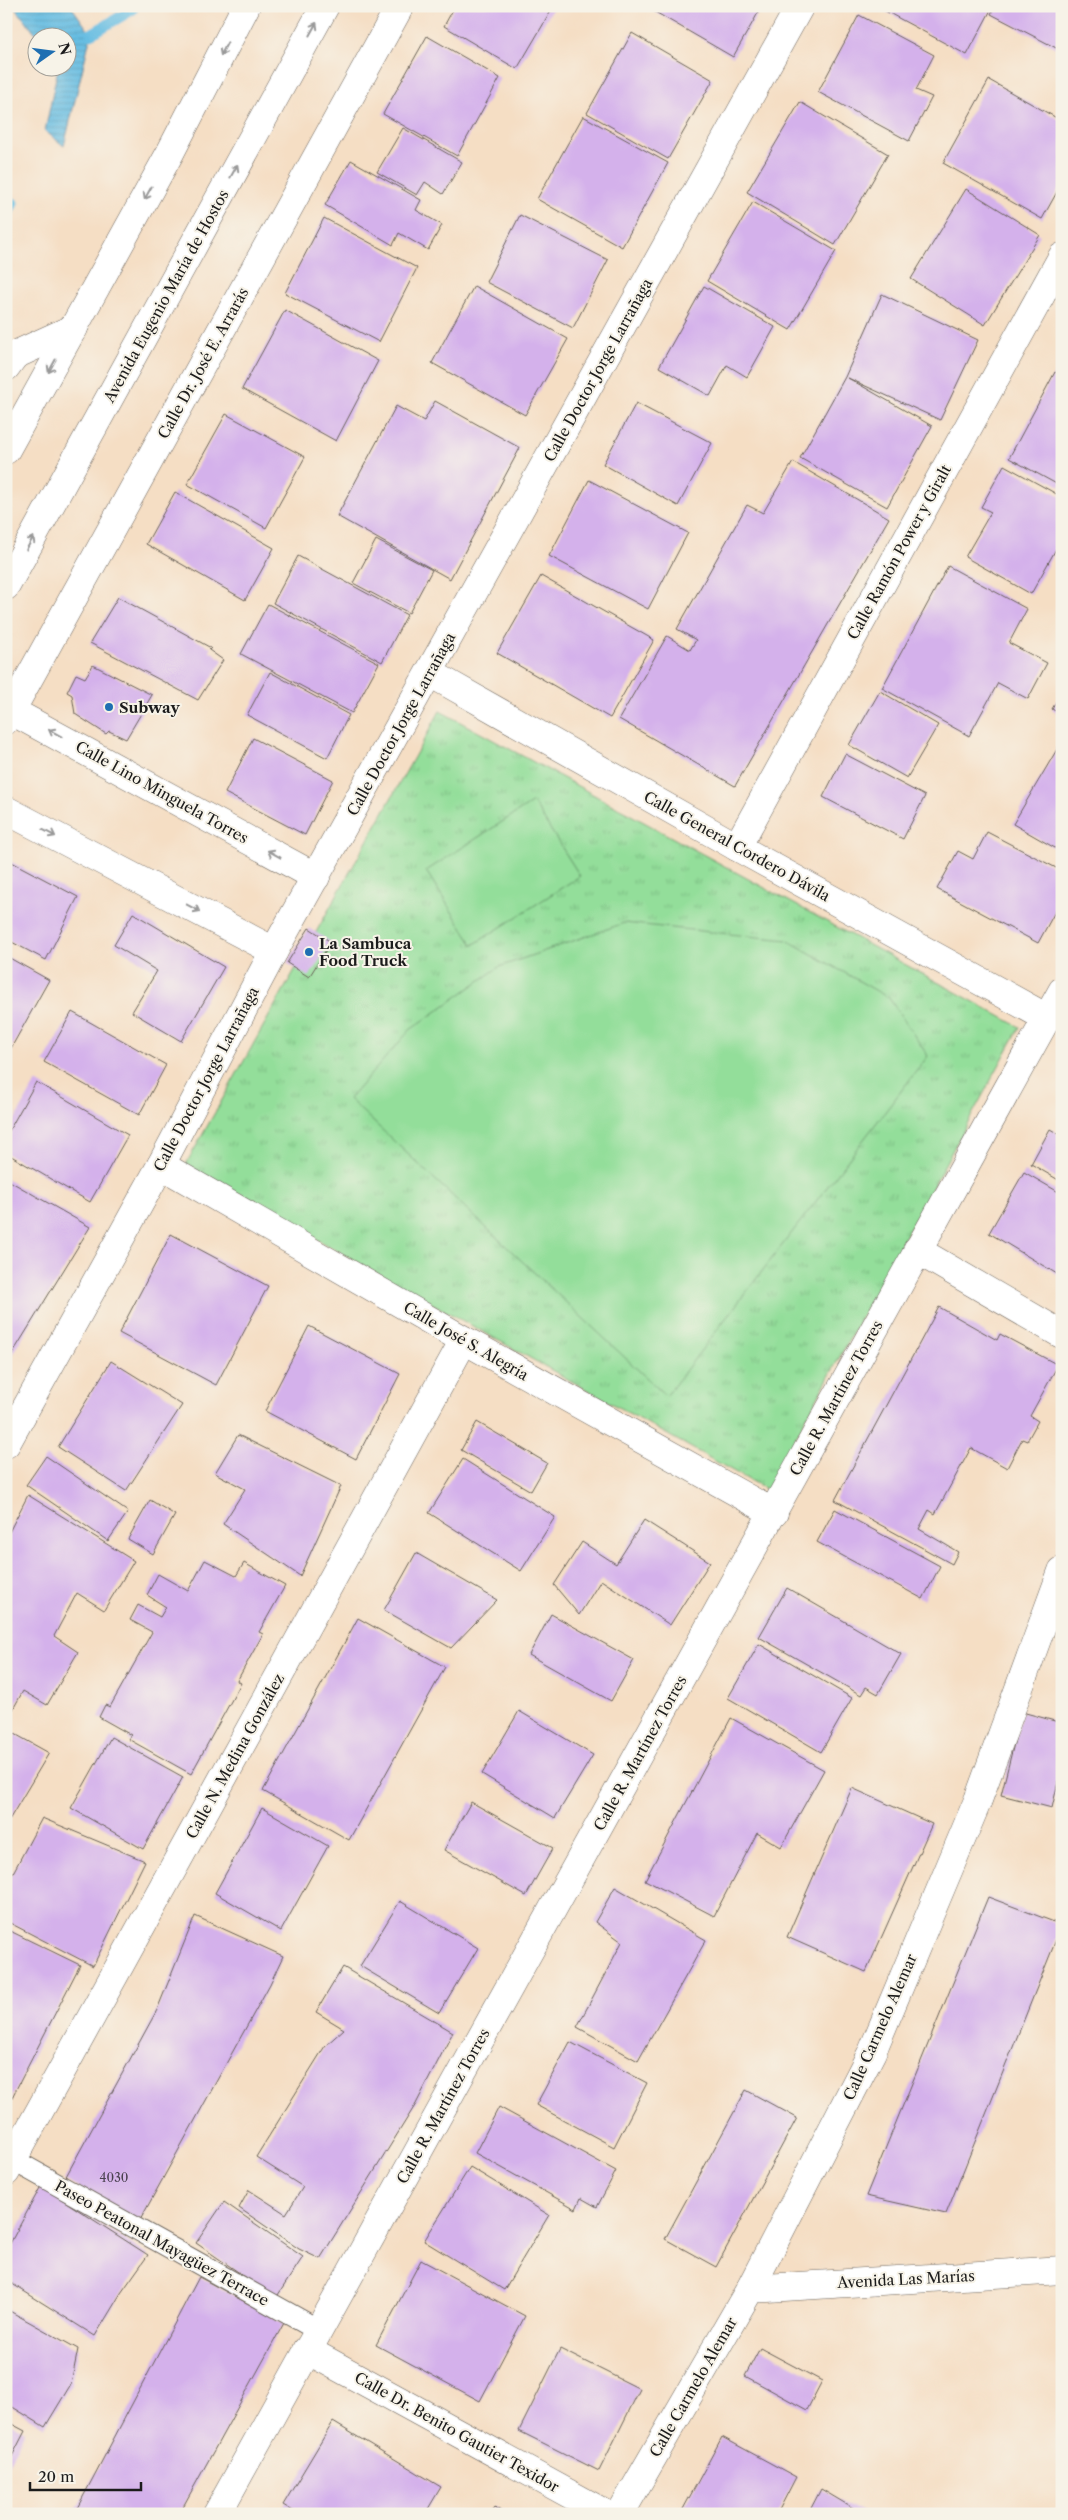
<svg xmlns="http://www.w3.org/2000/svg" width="1068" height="2520" font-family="'Libre Caslon Text',serif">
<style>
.park{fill:url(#park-tufts);stroke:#587d5b}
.pitch{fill:#93de9a;stroke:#587d5b}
.water{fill:url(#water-rules);stroke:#406c7f}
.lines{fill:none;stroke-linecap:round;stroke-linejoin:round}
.stream{stroke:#64bce2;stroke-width:11}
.building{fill:#d4b1eb}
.service-casing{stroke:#686057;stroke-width:23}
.minor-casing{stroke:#686057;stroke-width:29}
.trunk-casing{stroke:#686057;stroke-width:29}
.service{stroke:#fff;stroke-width:21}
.minor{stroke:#fff;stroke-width:28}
.trunk{stroke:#fff;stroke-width:28}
.oneway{stroke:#999}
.poi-dot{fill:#1f6fb2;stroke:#f7f3e8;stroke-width:2}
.labels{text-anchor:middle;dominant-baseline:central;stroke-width:4;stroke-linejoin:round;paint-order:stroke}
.number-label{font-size:12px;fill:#4a4150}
.street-label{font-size:15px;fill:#1c1c1c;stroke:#f7f3e8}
.poi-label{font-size:15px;font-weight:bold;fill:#1c1c1c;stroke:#f7f3e8;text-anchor:start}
</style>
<defs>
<pattern id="park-tufts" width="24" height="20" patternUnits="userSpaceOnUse" patternTransform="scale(1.25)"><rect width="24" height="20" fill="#93de9a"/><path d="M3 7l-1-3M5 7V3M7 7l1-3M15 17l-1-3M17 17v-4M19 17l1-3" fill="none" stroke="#7ebe84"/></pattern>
<pattern id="water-rules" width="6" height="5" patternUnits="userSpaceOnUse" patternTransform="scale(1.25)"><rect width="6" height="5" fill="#64bce2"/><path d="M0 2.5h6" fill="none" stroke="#56a1c1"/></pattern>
</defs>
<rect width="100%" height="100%" fill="#f7f3e8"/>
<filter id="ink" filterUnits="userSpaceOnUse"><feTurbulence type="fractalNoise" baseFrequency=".02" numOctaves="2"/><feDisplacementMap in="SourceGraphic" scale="10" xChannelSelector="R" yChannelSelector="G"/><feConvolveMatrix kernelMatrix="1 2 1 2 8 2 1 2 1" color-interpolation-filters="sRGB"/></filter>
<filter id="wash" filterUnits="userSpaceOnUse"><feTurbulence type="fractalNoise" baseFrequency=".0096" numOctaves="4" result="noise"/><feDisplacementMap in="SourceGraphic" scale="20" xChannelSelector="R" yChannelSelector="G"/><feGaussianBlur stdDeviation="1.12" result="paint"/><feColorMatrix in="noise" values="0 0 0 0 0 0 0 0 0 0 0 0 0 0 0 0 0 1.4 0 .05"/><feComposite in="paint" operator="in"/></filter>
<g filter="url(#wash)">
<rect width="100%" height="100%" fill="#f5dec4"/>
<path class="park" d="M440,711L1020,1027L767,1490L185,1166Z"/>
<g class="pitch">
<path d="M533,802L580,876L473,945L426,871Z"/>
<path d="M624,923L787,940L889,998L928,1056L666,1396L349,1099L410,1030L499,967Z"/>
</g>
<path class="water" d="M13,6H71L91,34L64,146L45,131L58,68H68V38L39,37Z"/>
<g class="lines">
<g class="stream">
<path d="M91,34L132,10L134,6"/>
<path d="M6,217L13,203"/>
</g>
</g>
<g id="blocks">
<g class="building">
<path d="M455,6H554L517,69L444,26Z"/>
<path d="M652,6H762L733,57L650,9Z"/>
<path d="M876,6H993L967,55Z"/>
<path d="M995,6H1062V51L991,14Z"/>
<path d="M859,15L934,55L916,90L932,97L909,141L818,92Z"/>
<path d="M632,33L713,80L668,159L587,113Z"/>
<path d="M427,36L500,78L457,156L383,114Z"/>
<path d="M989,80L1062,121V183L1042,219L943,163Z"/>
<path d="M800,102L888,154L835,245L747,192Z"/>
<path d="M583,116L668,163L622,247L537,199Z"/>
<path d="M403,128L462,162L443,194L425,182L417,195L377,172Z"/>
<path d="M351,160L421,200L416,210L442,225L428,250L399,233L393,245L325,205Z"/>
<path d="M966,189L1040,235L985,325L911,279Z"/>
<path d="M753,202L836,251L790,330L707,281Z"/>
<path d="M520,215L608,260L573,328L486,282Z"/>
<path d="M324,218L417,268L379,342L285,293Z"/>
<path d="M474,286L568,339L525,415L432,363Z"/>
<path d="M704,286L775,327L747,377L727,365L710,396L659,367Z"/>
<path d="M882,294L978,340L940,420L848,378L932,426L887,507L800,458L845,377Z"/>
<path d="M285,310L378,361L336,441L242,389Z"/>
<path d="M1055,372L1062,376V487L1009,458Z"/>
<path d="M435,401L520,448L450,579L337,516L396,406L424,421Z"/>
<path d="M636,403L712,443L678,506L603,464Z"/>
<path d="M226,414L305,457L266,528L187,484Z"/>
<path d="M793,462L889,518L735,786L619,719L667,636L690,650L696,640L677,629L747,505L763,513Z"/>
<path d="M1004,465L1062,497V552L1056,549L1031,594L965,557L991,512L981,507Z"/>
<path d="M589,480L688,533L648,609L549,556Z"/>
<path d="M175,492L274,548L245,600L146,544Z"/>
<path d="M376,540L432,570L409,613L353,583Z"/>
<path d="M298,556L407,615L382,662L273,603Z"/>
<path d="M948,566L1027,609L1009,643L1047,663L1028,699L998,683L969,736L882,688Z"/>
<path d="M541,576L654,640L610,718L497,653Z"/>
<path d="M118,597L211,648L209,650L223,660L198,700L90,643Z"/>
<path d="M268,604L379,663L352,713L241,654Z"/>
<path d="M93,665L152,695L126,739L109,731L106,734L75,714L72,695L67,692L76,674L85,678Z"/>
<path d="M270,672L349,715L327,758L247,715Z"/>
<path d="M880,691L938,725L907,778L849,745Z"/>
<path d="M1062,692V715L1052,709Z"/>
<path d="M253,738L333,780L305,835L225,793Z"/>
<path d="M1059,746L1062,748V852L1013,824Z"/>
<path d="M845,754L925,796L903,839L823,797Z"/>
<path d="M987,832L1062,871V899L1038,943L937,889L958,851L973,859Z"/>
<path d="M6,859L78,897L46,960L6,939Z"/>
<path d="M133,913L224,967L181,1041L132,1012L157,971L114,945Z"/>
<path d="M309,928L331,942L309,977L287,963Z"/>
<path d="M6,956L49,980L6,1057Z"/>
<path d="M72,1012L166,1065L139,1115L44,1062Z"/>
<path d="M36,1082L128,1135L90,1202L6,1153V1136Z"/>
<path d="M1050,1129L1062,1136V1182L1031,1164Z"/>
<path d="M1024,1172L1062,1194V1277L989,1233Z"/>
<path d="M6,1179L90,1227L6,1364Z"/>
<path d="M171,1234L268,1286L216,1385L119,1333Z"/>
<path d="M939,1307L997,1340L1000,1334L1058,1365L1030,1416L1038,1421L1027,1441L1022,1439L1007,1468L971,1448L935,1514L929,1510L919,1529L958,1552L952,1564L835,1500Z"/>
<path d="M309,1326L400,1374L356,1459L265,1411Z"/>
<path d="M111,1361L182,1405L126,1491L58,1447Z"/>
<path d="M477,1422L547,1463L531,1491L461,1450Z"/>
<path d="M238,1435L341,1486L300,1576L223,1524L245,1489L215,1473Z"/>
<path d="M46,1456L128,1512L108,1541L26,1485Z"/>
<path d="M463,1459L555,1517L521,1571L429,1513Z"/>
<path d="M28,1495L134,1561L104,1610L77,1593L54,1636L78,1652L47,1705L23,1691L6,1722V1538Z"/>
<path d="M150,1500L175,1515L153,1554L128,1539Z"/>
<path d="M835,1509L940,1566L923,1599L817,1542Z"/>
<path d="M644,1520L710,1562L670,1625L601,1580L579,1615L554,1585L582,1542L616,1564Z"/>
<path d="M416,1553L497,1600L451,1648L384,1610Z"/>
<path d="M205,1560L236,1576L244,1563L285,1586L259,1632L263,1634L237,1681L241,1683L191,1774L128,1739L131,1735L99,1717L105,1705L110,1707L152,1632L130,1620L138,1605L160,1617L166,1607L147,1595L158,1574L188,1591Z"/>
<path d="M787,1588L901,1654L878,1694L866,1687L861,1695L759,1637Z"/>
<path d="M551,1614L634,1660L611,1701L529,1655Z"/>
<path d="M358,1618L445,1667L349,1840L263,1791Z"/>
<path d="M759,1644L852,1698L821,1752L728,1698Z"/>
<path d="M519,1711L593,1755L555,1818L482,1774Z"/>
<path d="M1022,1712L1062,1723V1765L1052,1808L1001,1795Z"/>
<path d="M731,1718L824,1770L781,1847L757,1833L714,1916L645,1880Z"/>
<path d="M6,1729L49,1753L6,1825Z"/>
<path d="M111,1737L183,1777L143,1849L71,1808Z"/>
<path d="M852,1788L932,1824L866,1972L787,1937Z"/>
<path d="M471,1802L553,1848L526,1896L444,1850Z"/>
<path d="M262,1808L328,1846L281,1931L215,1893Z"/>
<path d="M42,1818L145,1861L93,1966L6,1921V1886Z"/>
<path d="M615,1887L706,1940L638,2061L577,2027L622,1942L595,1922Z"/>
<path d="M988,1897L1062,1925L946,2214L866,2196Z"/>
<path d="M400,1901L478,1948L439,2013L360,1966Z"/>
<path d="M195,1916L283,1956L270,1984L139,2222L64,2180L157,2010Z"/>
<path d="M6,1929L80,1965L6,2109Z"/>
<path d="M343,1967L453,2032L416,2104L320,2259L299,2249L239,2208L249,2190L286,2214L303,2187L256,2157L325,2046L344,2029L316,2012Z"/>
<path d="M570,2042L647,2083L614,2147L536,2105Z"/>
<path d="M746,2090L797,2118L716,2267L665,2239Z"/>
<path d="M499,2107L616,2171L597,2207L581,2198L576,2209L475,2153Z"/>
<path d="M470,2167L549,2215L504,2290L424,2241Z"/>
<path d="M41,2186L148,2255L121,2293L95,2336L6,2280V2251Z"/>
<path d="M224,2202L303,2257L276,2298L196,2243Z"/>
<path d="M421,2260L525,2316L480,2401L376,2345Z"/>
<path d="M199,2277L284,2323L179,2514H74Z"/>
<path d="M6,2309L78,2349L71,2384L45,2427L6,2403Z"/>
<path d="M760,2348L822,2381L807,2410L745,2376Z"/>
<path d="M560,2349L640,2389L599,2471L519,2431Z"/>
<path d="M6,2421L25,2431L6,2468Z"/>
<path d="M333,2422L441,2487L425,2514H298L283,2505Z"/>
<path d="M722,2437L796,2477L777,2514H687L682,2511Z"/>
<path d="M821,2489L863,2514H808Z"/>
<path d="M495,2507L505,2514H490Z"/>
</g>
</g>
</g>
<g filter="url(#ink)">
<use href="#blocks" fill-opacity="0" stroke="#686057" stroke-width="1"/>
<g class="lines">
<g class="service-casing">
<path id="service" d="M6,2156L318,2330"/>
</g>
<g class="minor-casing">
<g id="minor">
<path d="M430,673L737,847L1047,1018"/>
<path d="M6,708L316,877"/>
<path d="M6,720L400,6"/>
<path d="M6,810L274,951"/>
<path d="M737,847L1062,257"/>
<path d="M161,1165L464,1340L774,1513"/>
<path d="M917,1250L1061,1334"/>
<path d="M6,1444L161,1165L274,951L800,6"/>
<path d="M6,2172L464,1340"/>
<path d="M750,2289L1062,2270"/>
<path d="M307,2350L606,2514"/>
<path d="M217,2514L1062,991"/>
<path d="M620,2514L750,2289L872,2052L978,1800L1062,1571"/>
</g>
</g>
<g class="trunk-casing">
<g id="trunk">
<path d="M6,367L15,355L74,328"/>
<path d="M6,450L170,153L246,6"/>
<path d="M6,586L325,6"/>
</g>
</g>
<use href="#service" class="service"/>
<use href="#minor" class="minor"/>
<use href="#trunk" class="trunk"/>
</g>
<defs><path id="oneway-shaft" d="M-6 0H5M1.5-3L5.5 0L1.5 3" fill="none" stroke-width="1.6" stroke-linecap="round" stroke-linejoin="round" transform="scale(1.25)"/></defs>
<g class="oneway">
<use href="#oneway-shaft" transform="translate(313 29) rotate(-61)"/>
<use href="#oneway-shaft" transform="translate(224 49) rotate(117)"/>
<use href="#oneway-shaft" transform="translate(234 171) rotate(-61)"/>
<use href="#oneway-shaft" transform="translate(148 193) rotate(119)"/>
<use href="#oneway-shaft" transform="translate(52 366) rotate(119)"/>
<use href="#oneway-shaft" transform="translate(30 543) rotate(-61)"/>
<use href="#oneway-shaft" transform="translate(55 733) rotate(-151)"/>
<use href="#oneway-shaft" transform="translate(49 833) rotate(28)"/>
<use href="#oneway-shaft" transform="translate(274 854) rotate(-151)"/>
<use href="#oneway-shaft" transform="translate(193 908) rotate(28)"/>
</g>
</g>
<g class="poi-dot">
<circle cx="109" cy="707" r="5"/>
<circle cx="309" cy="952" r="5"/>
</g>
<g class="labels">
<g class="number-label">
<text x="114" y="2177">4030</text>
</g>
<g class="street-label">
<text transform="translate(166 296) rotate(-61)">Avenida Eugenio María de Hostos</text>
<text transform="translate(203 363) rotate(-61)">Calle Dr. José E. Arrarás</text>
<text transform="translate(598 370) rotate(-61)">Calle Doctor Jorge Larrañaga</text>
<text transform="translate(899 552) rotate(-61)">Calle Ramón Power y Giralt</text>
<text transform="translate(401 724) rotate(-61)">Calle Doctor Jorge Larrañaga</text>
<text transform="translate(162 792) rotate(29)">Calle Lino Minguela Torres</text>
<text transform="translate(737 846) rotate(29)">Calle General Cordero Dávila</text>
<text transform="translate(206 1079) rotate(-62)">Calle Doctor Jorge Larrañaga</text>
<text transform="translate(466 1341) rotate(30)">Calle José S. Alegría</text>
<text transform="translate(836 1398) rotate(-61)">Calle R. Martínez Torres</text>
<text transform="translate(640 1753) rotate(-61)">Calle R. Martínez Torres</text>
<text transform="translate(235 1756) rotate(-61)">Calle N. Medina González</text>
<text transform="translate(880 2027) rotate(-66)">Calle Carmelo Alemar</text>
<text transform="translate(443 2106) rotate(-61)">Calle R. Martínez Torres</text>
<text transform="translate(162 2243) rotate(29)">Paseo Peatonal Mayagüez Terrace</text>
<text transform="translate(906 2279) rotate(-3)">Avenida Las Marías</text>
<text transform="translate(693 2387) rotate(-60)">Calle Carmelo Alemar</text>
<text transform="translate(457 2432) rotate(29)">Calle Dr. Benito Gautier Texidor</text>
</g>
<g class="poi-label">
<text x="119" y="707">Subway</text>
<text x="319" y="943">La Sambuca<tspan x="319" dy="17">Food Truck</tspan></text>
</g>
</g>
<rect width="1068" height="2520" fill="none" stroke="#f7f3e8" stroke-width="25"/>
<g transform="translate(52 52) rotate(76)"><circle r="24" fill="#f7f3e8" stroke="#9f9d96"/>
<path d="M0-4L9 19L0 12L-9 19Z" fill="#1f6fb2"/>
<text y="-8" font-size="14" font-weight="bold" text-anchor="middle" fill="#1c1c1c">N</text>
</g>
<path d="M30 2482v8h111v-8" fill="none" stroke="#1c1c1c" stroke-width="2.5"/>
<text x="38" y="2482" font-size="15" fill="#1c1c1c" stroke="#f7f3e8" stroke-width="4" paint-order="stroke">20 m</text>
</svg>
